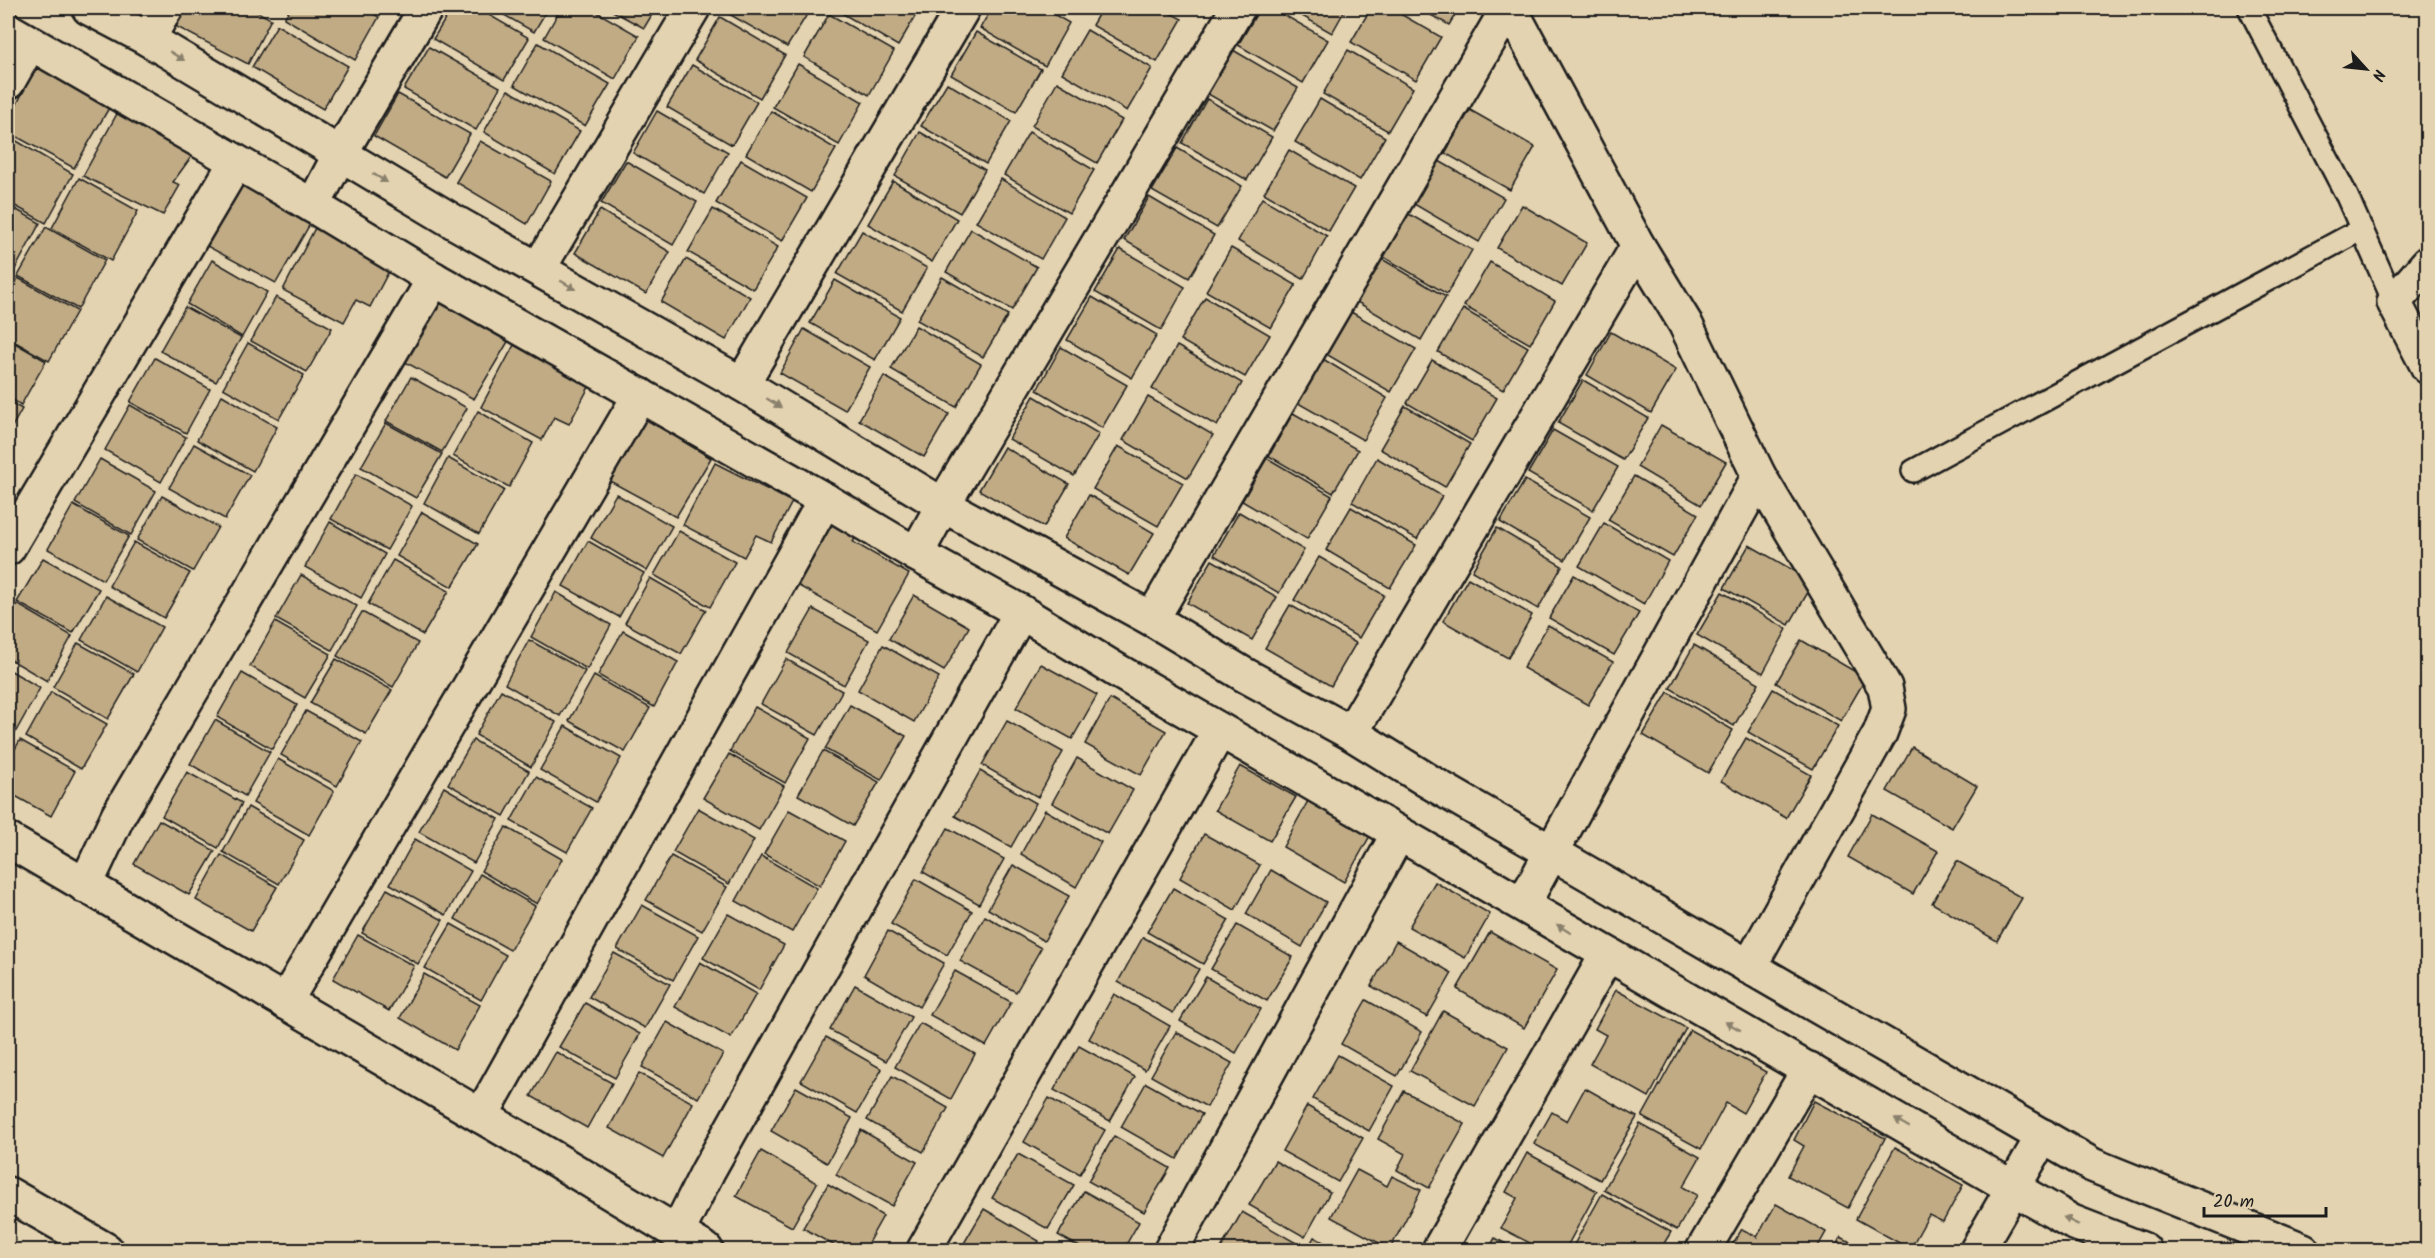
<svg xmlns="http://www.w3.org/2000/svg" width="2435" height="1258" font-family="Kalam,sans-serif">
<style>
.building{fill:#c0ab85;stroke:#1c1c1c;stroke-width:1.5}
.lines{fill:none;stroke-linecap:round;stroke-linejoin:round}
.lane-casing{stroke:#1c1c1c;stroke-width:26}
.street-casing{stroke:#1c1c1c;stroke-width:38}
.lane{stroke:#e4d3b0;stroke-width:21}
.street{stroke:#e4d3b0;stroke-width:33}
.oneway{fill:#8a816d}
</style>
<rect width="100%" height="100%" fill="#e4d3b0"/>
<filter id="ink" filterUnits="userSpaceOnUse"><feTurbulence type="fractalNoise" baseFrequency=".0167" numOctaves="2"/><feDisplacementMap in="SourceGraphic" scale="12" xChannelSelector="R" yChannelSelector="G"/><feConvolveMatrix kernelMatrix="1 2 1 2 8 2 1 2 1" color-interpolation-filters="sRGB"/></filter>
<g filter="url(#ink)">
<g class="building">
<path d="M184,8H250L271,19L248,64L175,26Z"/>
<path d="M291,8H363L379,17L355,60L284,18Z"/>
<path d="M452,8H477L529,38L504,80L433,39Z"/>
<path d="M492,8H548L534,32Z"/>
<path d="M561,8H590L639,36L615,79L544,38Z"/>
<path d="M607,8H656L644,28Z"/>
<path d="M724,8H811L787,47L722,10Z"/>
<path d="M833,8H920L898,46Z"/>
<path d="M992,8H1043L1069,23L1045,66L980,28Z"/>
<path d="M1102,8H1161L1182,19L1157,62L1092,25Z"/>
<path d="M1260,8H1272L1328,40L1303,83L1238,45Z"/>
<path d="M1288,8H1346L1332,33Z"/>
<path d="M1371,8H1390L1441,37L1416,80L1351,42Z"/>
<path d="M1418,8H1459L1449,25Z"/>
<path d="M829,14L894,51L869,95L804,57Z"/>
<path d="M720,17L785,55L760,98L695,60Z"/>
<path d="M277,25L348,66L323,109L252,67Z"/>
<path d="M1087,30L1152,68L1127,111L1062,73Z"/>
<path d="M976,32L1041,69L1016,112L951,75Z"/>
<path d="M538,43L610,84L585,126L514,85Z"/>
<path d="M429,47L500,87L476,130L404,89Z"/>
<path d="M1233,50L1298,88L1273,131L1208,94Z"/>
<path d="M1348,50L1413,88L1388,131L1323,94Z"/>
<path d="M798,64L863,102L839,145L773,107Z"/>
<path d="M692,65L757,102L732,145L667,107Z"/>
<path d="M42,68L109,108L74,168L8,132V122L29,80L36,70Z"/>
<path d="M1057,82L1122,120L1097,163L1032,126Z"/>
<path d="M947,83L1011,121L986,164L921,126Z"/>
<path d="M508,90L580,131L555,174L484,132Z"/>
<path d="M398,94L470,134L445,177L374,136Z"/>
<path d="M1207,99L1272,137L1247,180L1182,143Z"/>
<path d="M1320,99L1385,137L1360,180L1295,142Z"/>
<path d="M1470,110L1535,147L1510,190L1445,153Z"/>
<path d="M657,111L728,152L704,194L633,153Z"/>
<path d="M771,111L836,149L811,192L746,154Z"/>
<path d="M118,112L194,153L173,182L180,185L163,215L83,176Z"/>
<path d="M920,132L985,170L960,213L895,176Z"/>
<path d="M1029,132L1094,170L1069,213L1004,175Z"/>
<path d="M15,140L73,174L46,223L8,202V153Z"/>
<path d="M480,141L551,181L527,224L456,182Z"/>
<path d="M1177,148L1242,186L1217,228L1152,191Z"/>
<path d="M1289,150L1354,188L1329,231L1264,193Z"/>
<path d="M741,160L807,198L782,241L716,203Z"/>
<path d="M626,161L697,202L673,245L601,203Z"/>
<path d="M1439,161L1504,198L1479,242L1414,204Z"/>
<path d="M79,178L138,211L111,261L52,228Z"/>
<path d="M1001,179L1065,217L1041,259L976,222Z"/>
<path d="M893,181L957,219L932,262L868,224Z"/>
<path d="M243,184L310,224L276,283L205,245L237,186Z"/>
<path d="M1149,197L1214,235L1189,278L1124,240Z"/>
<path d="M1262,198L1327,236L1303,279L1238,241Z"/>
<path d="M8,205L40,223L13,273L8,270Z"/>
<path d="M1522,205L1587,243L1562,286L1497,248Z"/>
<path d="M713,209L778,247L753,289L688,252Z"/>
<path d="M600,210L670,252L646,294L575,253Z"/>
<path d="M1407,213L1472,250L1447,294L1382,256Z"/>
<path d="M46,227L105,260L78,309L18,276Z"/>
<path d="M315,228L391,267L370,307L356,300L344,322L283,290Z"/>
<path d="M971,229L1037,267L1012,310L946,272Z"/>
<path d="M862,231L927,268L902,311L837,274Z"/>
<path d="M1231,248L1296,285L1271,328L1206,291Z"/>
<path d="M1120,249L1185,287L1161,330L1095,292Z"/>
<path d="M686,259L750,297L726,340L661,302Z"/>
<path d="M1382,259L1446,297L1421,340L1357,302Z"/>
<path d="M212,260L267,292L242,337L187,304Z"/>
<path d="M1490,262L1555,301L1530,344L1464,306Z"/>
<path d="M942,277L1008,315L983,357L917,320Z"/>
<path d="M18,278L77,311L49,361L8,338V297Z"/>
<path d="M835,280L900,317L875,360L810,323Z"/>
<path d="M276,297L332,328L307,372L251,341Z"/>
<path d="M1092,297L1157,335L1132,378L1067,340Z"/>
<path d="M1205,297L1270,335L1245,377L1180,340Z"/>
<path d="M442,299L509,340L474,399L403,361L436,302Z"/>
<path d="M185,307L241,338L216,382L160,351Z"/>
<path d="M1463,309L1528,347L1503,390L1438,352Z"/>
<path d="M1351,312L1416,349L1391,392L1326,354Z"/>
<path d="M916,326L981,364L956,407L891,369Z"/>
<path d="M804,329L870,367L845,410L780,373Z"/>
<path d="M1611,332L1676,370L1651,413L1587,375Z"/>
<path d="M8,339L46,361L21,405L8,397Z"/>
<path d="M248,343L304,375L279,419L223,388Z"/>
<path d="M514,345L590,385L569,424L554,417L542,440L481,407Z"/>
<path d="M1177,346L1242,383L1217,426L1152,389Z"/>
<path d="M1061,347L1127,385L1102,428L1037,390Z"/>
<path d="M155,358L210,389L186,433L130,402Z"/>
<path d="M1323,359L1387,398L1363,440L1298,403Z"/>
<path d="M1432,360L1497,398L1472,441L1407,403Z"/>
<path d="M884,376L949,414L924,457L859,420Z"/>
<path d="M411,377L467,408L442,452L386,421Z"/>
<path d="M1583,380L1648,418L1623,460L1558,423Z"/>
<path d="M222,395L277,427L253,471L197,440Z"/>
<path d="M1034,396L1099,434L1074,476L1009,439Z"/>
<path d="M1148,397L1213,435L1188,478L1123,440Z"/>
<path d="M8,401L22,409L8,434Z"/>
<path d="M130,405L186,437L161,482L105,450Z"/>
<path d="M1405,406L1470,444L1445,487L1380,449Z"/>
<path d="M478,411L533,443L509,487L453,456Z"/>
<path d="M1293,413L1358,450L1333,493L1269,456Z"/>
<path d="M644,418L711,458L676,517L606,479Z"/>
<path d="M386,423L442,454L416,498L361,467Z"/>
<path d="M1661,425L1726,462L1701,505L1637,467Z"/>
<path d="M1553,430L1618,467L1593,510L1528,473Z"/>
<path d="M194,444L250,475L225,519L169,488Z"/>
<path d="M1118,446L1183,483L1158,526L1093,489Z"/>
<path d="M1004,447L1069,484L1044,527L979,490Z"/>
<path d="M448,458L504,490L479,534L424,503Z"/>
<path d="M1267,458L1332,496L1307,539L1242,501Z"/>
<path d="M1377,458L1442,496L1417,539L1352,502Z"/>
<path d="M100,459L156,491L131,535L75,503Z"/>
<path d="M715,463L792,502L771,542L756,535L744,557L683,525Z"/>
<path d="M356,474L412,506L387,550L331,519Z"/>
<path d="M1634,476L1698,514L1673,557L1608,520Z"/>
<path d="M1525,480L1590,517L1565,560L1500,522Z"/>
<path d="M616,494L672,526L647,571L591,538Z"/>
<path d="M1089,495L1154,533L1129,575L1064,538Z"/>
<path d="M162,496L218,527L193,571L137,540Z"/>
<path d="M73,505L129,536L103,580L48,549Z"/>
<path d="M1351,507L1416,545L1390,588L1326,550Z"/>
<path d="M422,512L478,544L452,587L397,556Z"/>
<path d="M1239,512L1304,550L1279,593L1214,555Z"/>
<path d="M836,516L860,530L853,542L909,574L877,630L797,585Z"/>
<path d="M330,522L385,554L361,598L305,567Z"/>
<path d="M1604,523L1668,561L1644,604L1579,566Z"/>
<path d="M1497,528L1562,566L1538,609L1472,571Z"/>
<path d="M679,531L735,562L710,607L654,575Z"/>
<path d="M588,541L644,573L619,617L563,586Z"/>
<path d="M134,542L190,573L164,618L109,586Z"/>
<path d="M1749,545L1814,582L1789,625L1724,588Z"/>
<path d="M1319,557L1384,595L1359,638L1294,600Z"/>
<path d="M43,558L99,589L73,633L17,602Z"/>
<path d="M393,560L449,591L423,635L368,604Z"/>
<path d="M1212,560L1277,597L1252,640L1187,603Z"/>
<path d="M301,575L357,606L332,650L276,619Z"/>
<path d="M1574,575L1639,613L1614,655L1549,618Z"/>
<path d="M650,578L706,610L681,654L625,623Z"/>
<path d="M1468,578L1532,615L1508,658L1443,621Z"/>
<path d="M556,592L611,625L587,669L531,637Z"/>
<path d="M1722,592L1787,629L1763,673L1697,635Z"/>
<path d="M914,595L969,627L944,671L889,639Z"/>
<path d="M106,596L162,627L137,672L81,640Z"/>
<path d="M17,604L72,636L47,681L8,658V621Z"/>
<path d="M1290,605L1356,643L1331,686L1265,648Z"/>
<path d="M813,609L869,640L844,685L788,653Z"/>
<path d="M362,612L418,643L393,687L337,656Z"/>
<path d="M275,622L331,654L305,698L250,666Z"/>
<path d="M1548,625L1613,662L1588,705L1523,668Z"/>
<path d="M623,631L678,662L654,707L598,675Z"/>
<path d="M529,640L585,671L560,716L505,684Z"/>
<path d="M1801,640L1866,678L1841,721L1776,683Z"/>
<path d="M78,643L134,674L108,719L53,687Z"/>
<path d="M883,645L939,677L914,722L858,690Z"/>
<path d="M1694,645L1759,683L1734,726L1670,688Z"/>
<path d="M336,659L392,690L366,734L310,703Z"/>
<path d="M786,659L842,691L817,735L761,704Z"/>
<path d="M1041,664L1097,695L1072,739L1016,708Z"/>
<path d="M8,669L40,688L15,733L8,728Z"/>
<path d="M242,673L297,705L272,749L217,717Z"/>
<path d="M594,676L650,708L625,752L569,721Z"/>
<path d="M1773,689L1838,726L1813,769L1748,732Z"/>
<path d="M501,690L556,722L531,767L476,735Z"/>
<path d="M51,692L107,724L81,769L26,737Z"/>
<path d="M1668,692L1733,730L1708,773L1643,735Z"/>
<path d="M1110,699L1166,731L1141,775L1085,744Z"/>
<path d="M850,705L906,736L881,780L825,749Z"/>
<path d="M755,707L810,738L785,783L730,751Z"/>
<path d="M306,711L362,742L337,786L281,755Z"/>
<path d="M215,720L270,752L245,796L190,764Z"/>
<path d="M1007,721L1063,752L1038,797L982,765Z"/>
<path d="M565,726L621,758L596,802L540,770Z"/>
<path d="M1746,738L1811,775L1786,818L1721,781Z"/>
<path d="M20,740L75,771L51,816L8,792V762Z"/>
<path d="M473,740L529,771L504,816L448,784Z"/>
<path d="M1912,747L1977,786L1952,828L1887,791Z"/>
<path d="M823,751L879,782L853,826L798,795Z"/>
<path d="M729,754L784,786L759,830L703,798Z"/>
<path d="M1077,758L1133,790L1108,834L1052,803Z"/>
<path d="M278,759L334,791L309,835L253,803Z"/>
<path d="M1240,766L1296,797L1270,841L1215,810Z"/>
<path d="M980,771L1036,803L1011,847L955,816Z"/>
<path d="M187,772L242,803L218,848L162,816Z"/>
<path d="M536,777L592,808L567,852L511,821Z"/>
<path d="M444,787L499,819L474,863L419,832Z"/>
<path d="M1309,799L1371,834L1344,882L1283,847Z"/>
<path d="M248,807L304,840L279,884L223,852Z"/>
<path d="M698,808L754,840L729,884L673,852Z"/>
<path d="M789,810L845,841L820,886L764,854Z"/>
<path d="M1045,810L1101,842L1076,887L1021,854Z"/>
<path d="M1872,814L1938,851L1913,894L1848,857Z"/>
<path d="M159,820L215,851L189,895L134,864Z"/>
<path d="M506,827L562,859L537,904L481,871Z"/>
<path d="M948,828L1004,859L979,904L923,872Z"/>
<path d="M1204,834L1260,865L1235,910L1180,878Z"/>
<path d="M415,839L471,871L446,915L390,884Z"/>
<path d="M221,855L277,887L251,931L196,900Z"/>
<path d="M671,856L727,887L702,931L646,900Z"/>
<path d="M761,856L817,888L792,932L736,901Z"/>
<path d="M1957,861L2022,898L1997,941L1932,903Z"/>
<path d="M1013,865L1069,896L1044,941L988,909Z"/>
<path d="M1271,870L1326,902L1302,947L1246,914Z"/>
<path d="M480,874L535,906L510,950L455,919Z"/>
<path d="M916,879L972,911L947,955L891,924Z"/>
<path d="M1435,882L1490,914L1465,958L1409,927Z"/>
<path d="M1173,888L1229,920L1203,964L1147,932Z"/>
<path d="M387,889L443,920L418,964L362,933Z"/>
<path d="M642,905L698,936L673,980L617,949Z"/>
<path d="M728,914L784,945L759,990L703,958Z"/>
<path d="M985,916L1041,948L1016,992L960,961Z"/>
<path d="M451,924L506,955L481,1000L425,968Z"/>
<path d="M1237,925L1293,957L1267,1001L1211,969Z"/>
<path d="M888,931L944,963L919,1007L864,975Z"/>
<path d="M1490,932L1557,970L1524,1028L1457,989Z"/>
<path d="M358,935L414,966L389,1011L333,979Z"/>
<path d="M1143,937L1199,969L1173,1013L1118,982Z"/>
<path d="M1396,941L1452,973L1427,1017L1371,986Z"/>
<path d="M614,953L670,984L645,1028L589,997Z"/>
<path d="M700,962L756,994L731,1038L675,1007Z"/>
<path d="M955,971L1011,1002L986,1046L930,1015Z"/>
<path d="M424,974L480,1005L455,1050L400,1018Z"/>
<path d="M1206,977L1261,1009L1236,1053L1180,1021Z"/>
<path d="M855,985L911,1017L886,1061L830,1030Z"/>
<path d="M1616,990L1686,1028L1649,1097L1590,1064L1606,1035L1595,1029Z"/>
<path d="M1114,994L1170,1026L1145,1070L1089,1039Z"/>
<path d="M1366,1000L1422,1032L1397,1076L1341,1044Z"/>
<path d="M585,1003L640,1034L615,1078L559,1047Z"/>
<path d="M1443,1011L1508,1047L1475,1106L1410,1071Z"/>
<path d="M667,1022L723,1054L698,1098L642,1067Z"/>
<path d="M920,1023L975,1054L951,1099L895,1067Z"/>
<path d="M1690,1030L1766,1072L1743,1113L1726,1103L1701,1149L1642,1117Z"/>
<path d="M1176,1032L1232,1063L1207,1107L1151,1076Z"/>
<path d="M826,1037L882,1069L857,1113L801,1081Z"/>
<path d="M1079,1046L1135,1077L1110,1121L1054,1090Z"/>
<path d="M556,1052L612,1083L587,1128L531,1096Z"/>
<path d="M1338,1055L1394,1086L1369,1131L1313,1099Z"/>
<path d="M639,1073L693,1103L663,1158L609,1128Z"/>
<path d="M892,1076L948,1108L923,1152L867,1120Z"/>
<path d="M1146,1083L1202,1114L1177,1159L1121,1127Z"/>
<path d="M796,1087L852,1118L827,1163L771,1131Z"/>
<path d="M1585,1088L1637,1117L1600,1180L1534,1144L1552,1112L1567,1121Z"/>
<path d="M1404,1091L1465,1124L1429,1188L1397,1170L1405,1154L1378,1139Z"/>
<path d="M1049,1098L1105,1130L1080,1174L1024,1142Z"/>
<path d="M1814,1101L1885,1138L1848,1208L1788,1176L1804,1146L1794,1140Z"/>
<path d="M1307,1106L1363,1138L1338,1182L1282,1151Z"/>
<path d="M1640,1124L1700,1157L1683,1187L1697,1195L1677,1230L1604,1190Z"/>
<path d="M861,1130L917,1162L892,1206L836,1175Z"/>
<path d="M1114,1136L1170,1168L1144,1212L1088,1181Z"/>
<path d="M1895,1147L1963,1185L1943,1222L1929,1215L1910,1249L1856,1219Z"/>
<path d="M761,1151L817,1183L792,1227L736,1196Z"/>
<path d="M1527,1153L1597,1191L1565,1250H1543L1501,1228L1517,1198L1506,1192Z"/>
<path d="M1018,1154L1074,1185L1048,1229L992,1198Z"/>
<path d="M1275,1161L1330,1192L1305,1237L1249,1205Z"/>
<path d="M1357,1170L1387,1186L1392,1176L1421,1190L1390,1249L1331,1217Z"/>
<path d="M828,1184L883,1216L864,1250H842L803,1228Z"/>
<path d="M1084,1191L1139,1222L1123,1250H1085L1058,1235Z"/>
<path d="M1602,1194L1671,1232L1660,1250H1571Z"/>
<path d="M1776,1204L1826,1232L1816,1250H1729L1742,1229L1757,1237Z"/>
<path d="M984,1209L1039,1241L1034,1250H960Z"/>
<path d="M1242,1212L1298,1244L1294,1250H1220Z"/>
<path d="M1314,1237L1338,1250H1307Z"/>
<path d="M1841,1237L1865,1250H1833Z"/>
<path d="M1495,1238L1517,1250H1488Z"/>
</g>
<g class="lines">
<g class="lane-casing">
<g id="lane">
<path d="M2249,8L2346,194L2394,302"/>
<path d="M1913,471L2362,229"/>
</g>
</g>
<g class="street-casing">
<g id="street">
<path d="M89,8L148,39L456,223L742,384L943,505L1152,619L1243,674L1351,733L1430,782L2092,1165L2303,1250"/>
<path d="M1510,8L1638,246L1685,323L1759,476L1885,687L1889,709L1880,733L1749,967"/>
<path d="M8,30L313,206L434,279L825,500L916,554L1021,612L1116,670L2072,1222L2144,1250"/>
<path d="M148,39L166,8"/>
<path d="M8,82L30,43"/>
<path d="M313,206L340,154L426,8"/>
<path d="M2428,263L2394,302L2428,367"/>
<path d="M539,268L693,8"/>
<path d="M742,384L963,8"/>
<path d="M8,548L236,162"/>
<path d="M916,554L943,505L1238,8"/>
<path d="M1152,619L1508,8"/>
<path d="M1351,733L1638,246"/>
<path d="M8,840L548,1155L706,1250"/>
<path d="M85,886L118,816L434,279"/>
<path d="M1523,904L1759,476"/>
<path d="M285,1002L640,395"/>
<path d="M481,1116L825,500"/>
<path d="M8,1194L106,1250"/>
<path d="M677,1233L708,1171L1021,612"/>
<path d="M924,1250L1220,730"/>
<path d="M1171,1250L1398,834"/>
<path d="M1439,1250L1607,955"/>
<path d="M1703,1250L1809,1069"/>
<path d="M1977,1250L2043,1136"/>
</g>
</g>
<use href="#lane" class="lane"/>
<use href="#street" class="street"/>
</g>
<defs><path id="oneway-solid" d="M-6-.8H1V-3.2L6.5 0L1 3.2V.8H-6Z" transform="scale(1.5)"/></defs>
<g class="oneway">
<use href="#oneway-solid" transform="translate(177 56) rotate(31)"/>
<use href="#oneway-solid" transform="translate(380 178) rotate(31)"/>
<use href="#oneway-solid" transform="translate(568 285) rotate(30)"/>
<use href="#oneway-solid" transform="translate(774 403) rotate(32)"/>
<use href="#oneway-solid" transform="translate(1564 929) rotate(-148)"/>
<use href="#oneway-solid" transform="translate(1733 1026) rotate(-151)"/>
<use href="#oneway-solid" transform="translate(1902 1123) rotate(-150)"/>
<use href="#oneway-solid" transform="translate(2071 1221) rotate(-153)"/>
</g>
</g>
<rect width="2435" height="1258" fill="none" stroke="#e4d3b0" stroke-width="30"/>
<rect x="15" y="15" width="2405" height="1228" fill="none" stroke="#1c1c1c" stroke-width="2" filter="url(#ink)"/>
<g transform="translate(2366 69) rotate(117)" stroke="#e4d3b0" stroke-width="4.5" paint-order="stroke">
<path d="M0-4.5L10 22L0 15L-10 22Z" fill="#1c1c1c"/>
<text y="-9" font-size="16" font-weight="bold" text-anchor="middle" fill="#1c1c1c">N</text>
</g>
<path d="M2204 1207v9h122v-9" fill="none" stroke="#1c1c1c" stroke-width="3"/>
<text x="2213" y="1207" font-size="18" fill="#1c1c1c" stroke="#e4d3b0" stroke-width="4.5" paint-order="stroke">20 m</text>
</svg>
